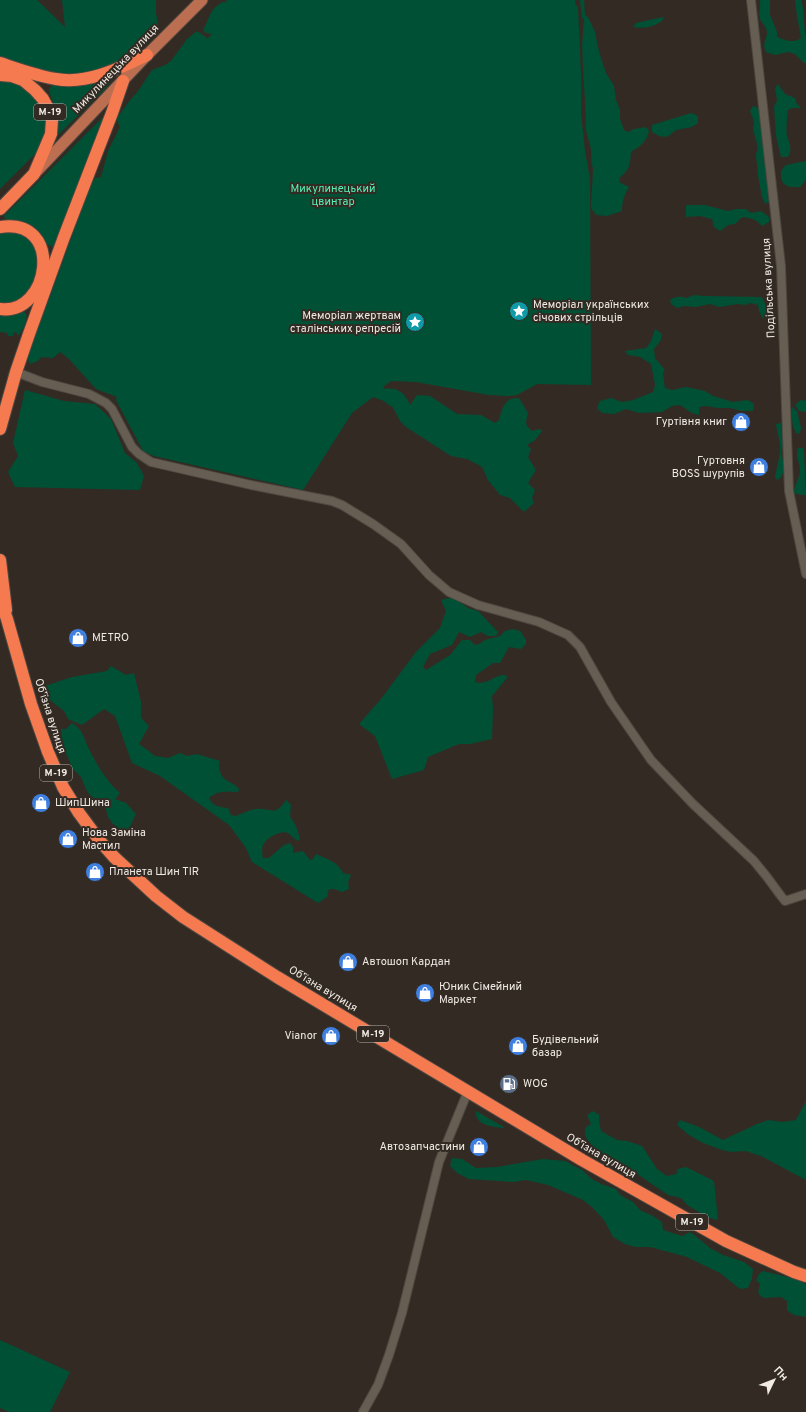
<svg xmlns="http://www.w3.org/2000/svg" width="806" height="1412" font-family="Overpass,sans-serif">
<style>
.green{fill:#005036}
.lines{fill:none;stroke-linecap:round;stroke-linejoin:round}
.minor-casing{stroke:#4e4840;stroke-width:10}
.major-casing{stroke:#4e4840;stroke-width:13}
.highway-casing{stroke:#4e4840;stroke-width:14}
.minor{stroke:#665d53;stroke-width:8}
.major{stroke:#bc6e51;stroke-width:11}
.highway{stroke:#f67a4f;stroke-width:12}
.labels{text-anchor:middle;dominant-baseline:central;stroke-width:4;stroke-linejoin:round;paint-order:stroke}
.shield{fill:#332b23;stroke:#b8b1ac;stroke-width:1}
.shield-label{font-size:10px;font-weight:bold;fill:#f1ebe6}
.street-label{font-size:11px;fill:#f1ebe6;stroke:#332b23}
.park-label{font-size:11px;fill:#56f0b5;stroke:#332b23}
.poi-label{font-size:11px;fill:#f1ebe6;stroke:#332b23;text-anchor:start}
</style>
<rect width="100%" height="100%" fill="#332b23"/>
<g class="green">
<path d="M0,0H37L65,27L62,0H156V12L158,25L124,61L82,75L65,76L33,69L0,58Z"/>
<path d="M227,0H575V4L578,7L581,73V113L585,151L590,179L591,385L537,384L517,395L509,396L489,395L416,382L391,381L383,387L385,389C397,387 405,393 410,405L417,395L430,396L457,414L481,415L495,423L499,420C502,409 504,397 519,398L528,413C526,423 524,424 532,431L540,429L542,431L535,440L527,445L531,449L528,457L536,470L528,483L535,490L532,498L534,503L524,512L510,498L500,495L488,480L482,467L467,459L451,456L406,427L400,421L392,406H390L384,401L373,397L352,413L303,490L154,456L143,451L116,400L117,397L96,389L69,359L60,352L53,358L41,357L38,361L30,364L27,357L32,339L51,294L89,189L95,178L101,177L108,151L120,127L117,120L119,115L131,99L138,91L152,70L165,65L171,61L187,39L197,31L206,37L207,39L212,34L206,33L203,30C210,18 209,9 223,2L224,3Z"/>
<path d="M580,0H584L585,15L588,17L595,32L599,52L606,73L614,86L616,100L620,110V119L624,130L628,132L634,129L646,127L649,131C646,143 640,146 631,152C630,164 630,170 620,177L619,182L629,187C624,195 622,202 622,211L607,216L596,215L591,208L593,169C591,162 591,156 591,149C589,139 584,130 586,120L583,67L582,45L584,19L582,18Z"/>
<path d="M760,0H770V15L777,32V37C785,40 793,44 801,38L797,16L795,0H801L803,8L805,34L806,36V63H804L795,54L788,52L775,55L766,52C762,43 766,42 767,33C767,26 762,24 760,19C758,14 761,6 760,0Z"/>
<path d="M663,17L664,18C658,27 643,29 633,27L636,23Z"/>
<path d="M113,76V79L106,88L55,138C56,130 58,122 57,114C56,105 50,98 49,89L54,83Z"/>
<path d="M0,79L23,85L41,103L48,125L42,147L0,189Z"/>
<path d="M778,84L785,94L795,98L797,104L801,108H792L788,110C787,115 786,131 787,136C789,144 793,149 788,157H781L776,136L774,107L777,100L775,88Z"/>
<path d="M753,106L760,108L772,193L769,202L765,204L762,197L758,176L756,155L758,147L753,130L754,122L750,111Z"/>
<path d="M691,113L698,116V123L692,127L676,130L667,137L659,136L652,132V125Z"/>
<path d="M105,115L55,248L46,244L33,228L28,225L6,221L4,216Z"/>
<path d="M806,161V180L800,187C786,188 780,185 781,171L786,165Z"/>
<path d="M686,205H704L728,211L736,209H746L751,213L761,211L769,217V222L762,226C756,219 751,218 742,217L735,224L728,225L720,231L714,227L712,219L700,216L686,217Z"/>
<path d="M13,230L34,243L38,266L31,288L27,295L14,303H0V233Z"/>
<path d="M694,295L704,296L761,297L763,299L769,314L763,319L759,311L758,305L751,303L745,305L738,304L719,307L710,304L696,307L684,306L677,308L671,304L670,300C676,296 680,296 686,298Z"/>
<path d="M21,311L26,313C28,322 23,328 19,335H17V333L14,332L13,336H8L7,333L0,332V313Z"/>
<path d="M655,329L662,334L661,340L654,349L655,358L665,370L663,373L665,388L672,390L686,387L696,389L705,391L713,396L733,402L748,400L754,404L753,411H742L730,408H718L706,406L699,407V415L692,413L680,405L672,406L662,412L639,413L626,409L614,414L602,413L597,408L600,401L611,398L622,402L633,400L653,392L655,385L651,364L640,357L628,355L625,351L646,348L651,341Z"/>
<path d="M25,390L64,401L95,404L111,419L125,453L137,463L144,476L140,490L15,487L8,472L18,456L13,443Z"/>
<path d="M801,400L806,401V412L799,411L795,405Z"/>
<path d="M792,407L797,411L801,428L800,433L797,434L793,427L791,409Z"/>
<path d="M781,423C781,432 786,445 781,451C783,461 787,474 778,480L775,478C776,469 779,461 780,452C781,442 777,433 776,424Z"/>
<path d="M798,448H803L804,452L806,495H802L794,493C794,484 800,479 800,470C800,461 795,459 798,448Z"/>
<path d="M453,597L468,608L478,611L498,632L496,636H488L481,632L470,637L459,632L452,645L430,654L423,667L426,670L450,655L462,640H470L475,645L479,644L485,640L500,636L505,631L513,629L520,631L526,640V644L521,649L509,647L500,663H493L476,675L475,682C487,686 494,674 506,675L507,678L492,696L493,708L492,739L470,744H459L428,757L424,770L392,779L375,736L359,724L381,699L416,652L440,628L446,611L441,600Z"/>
<path d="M111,666L126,675L134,673L141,702V718L149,726L139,744L150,752L155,756L168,758L180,753L187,756L197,754L220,761C218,765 219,767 220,771C222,782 233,781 239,789L238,792C227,792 218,790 209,798C213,807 220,807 228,808L231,815L235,816C242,814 248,810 256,809C271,807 274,818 286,800L291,805L290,816L296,826L300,839L298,841C294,839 291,835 288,833C281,830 269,837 265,842C261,847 262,852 263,858H269L284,845L290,843L293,847V853L303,851L310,860L313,859L316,854C327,859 338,862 343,873L351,875L348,882L349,889L342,892L334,889H329L327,897L318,903L252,862L246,848L229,825L160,776L132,763L115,716L104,709L82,725L68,719L64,711L50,700L45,686L72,677L107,671Z"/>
<path d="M72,723C84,731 83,737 89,749C96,764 107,782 120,793L115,799L126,803L136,814L125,837L120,834L118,827L113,824L108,817L106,809L89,794L86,789L81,777L73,769L62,744L61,729H66Z"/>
<path d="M806,1101V1180L761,1156L745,1151L731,1152L722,1150L703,1143L689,1135L677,1125L680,1120L699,1127L723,1140L757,1124L768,1120L782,1122L796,1120Z"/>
<path d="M476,1111L504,1127L503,1128C493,1127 474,1125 476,1111Z"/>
<path d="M593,1111L599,1115V1121L601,1131L617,1140L627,1141L642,1146L657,1169L667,1176L676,1174L678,1169L686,1167L714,1181L718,1220L713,1219L704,1215L687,1205L681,1198L668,1195L624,1165C614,1162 590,1147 586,1137C585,1135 585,1131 585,1128L591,1124L587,1115Z"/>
<path d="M452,1158L462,1159L476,1168L497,1167L543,1159L565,1161L582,1170L592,1179L601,1184L616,1189L620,1195L633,1202L640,1210L653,1216L662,1222L663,1230L682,1236L690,1232L697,1237L710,1248L723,1255L744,1262L753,1269L752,1278L748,1288L740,1289L720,1273L687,1257L650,1247H635L625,1244L613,1237L604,1220L593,1208L583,1200L548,1185L526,1180L513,1182L469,1179L457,1173L450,1166Z"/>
<path d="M763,1271L791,1278L806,1284V1317L794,1315L787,1310V1301L781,1297L763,1298L758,1293L760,1284L756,1280L759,1274Z"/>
<path d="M0,1340L70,1372L50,1412H9L0,1408Z"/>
</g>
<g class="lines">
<g class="minor-casing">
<g id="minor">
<path d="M751,0L781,266L789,491L806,574"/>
<path d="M16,372L42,382L89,394L106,403L112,409L132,447L139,454L151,462L251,485L332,501L342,505L373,524L401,544L429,575L449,592L478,605L539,622L568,635L580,647L611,702L651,760L693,804L754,861L767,877L781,896L785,901L806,894"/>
<path d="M363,1412L378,1385L389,1355L402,1313L439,1162L468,1091"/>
</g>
</g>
<g class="major-casing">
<path id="major" d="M36,172L147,55L202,0"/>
</g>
<g class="highway-casing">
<g id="highway">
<path d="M0,63C18,69 37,76 56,79C87,85 120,68 147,55"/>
<path d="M0,75L12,76L23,80L35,90L43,99L49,110L52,120L51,134L34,174L0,209"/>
<path d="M0,227C65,217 50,316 0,309"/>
<path d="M0,429L16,372L29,334L64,237L112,113L123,81"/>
<path d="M0,560L6,610"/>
<path d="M0,600L7,619L31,704L48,752L63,787L79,813L99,840L114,857L156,896L183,917L277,977L582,1160L726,1241L794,1272L806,1276"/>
</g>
</g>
<use href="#minor" class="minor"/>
<use href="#major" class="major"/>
<use href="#highway" class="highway"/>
</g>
<defs>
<g id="sight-disc" transform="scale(1)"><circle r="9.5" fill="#0f9aa8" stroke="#332b23"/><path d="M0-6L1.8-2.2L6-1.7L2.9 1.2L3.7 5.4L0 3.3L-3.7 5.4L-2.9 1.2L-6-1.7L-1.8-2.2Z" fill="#fff"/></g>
<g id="shop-disc" transform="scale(1)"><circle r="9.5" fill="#3f7fe0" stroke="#332b23"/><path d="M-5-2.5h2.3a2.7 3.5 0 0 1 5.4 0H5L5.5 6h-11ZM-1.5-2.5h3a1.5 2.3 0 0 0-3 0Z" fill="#fff"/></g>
<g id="fuel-disc" transform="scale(1)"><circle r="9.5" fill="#5c6f8a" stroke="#332b23"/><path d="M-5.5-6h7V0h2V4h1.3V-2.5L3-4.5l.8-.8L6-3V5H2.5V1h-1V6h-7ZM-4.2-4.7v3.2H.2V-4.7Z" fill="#fff"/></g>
</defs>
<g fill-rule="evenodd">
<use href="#sight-disc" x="519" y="311"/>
<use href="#sight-disc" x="415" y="322"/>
<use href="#shop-disc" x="741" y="422"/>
<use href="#shop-disc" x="759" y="467"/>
<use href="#shop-disc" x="78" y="638"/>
<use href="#shop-disc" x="41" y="803"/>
<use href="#shop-disc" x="68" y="839"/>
<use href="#shop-disc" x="95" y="872"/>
<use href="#shop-disc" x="348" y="962"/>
<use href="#shop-disc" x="425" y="993"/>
<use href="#shop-disc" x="331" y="1036"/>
<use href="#shop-disc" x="518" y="1046"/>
<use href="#fuel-disc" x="509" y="1084"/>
<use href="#shop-disc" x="479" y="1147"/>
</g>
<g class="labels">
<g class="shield">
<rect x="34" y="104" width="32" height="16" rx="3"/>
<rect x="40" y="765" width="32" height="16" rx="3"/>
<rect x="357" y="1026" width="32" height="16" rx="3"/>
<rect x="676" y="1214" width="32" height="16" rx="3"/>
</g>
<g class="shield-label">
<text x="50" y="112">М-19</text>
<text x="56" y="773">М-19</text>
<text x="373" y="1034">М-19</text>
<text x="692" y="1222">М-19</text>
</g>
<g class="street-label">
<text transform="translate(116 69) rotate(-46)">Микулинецька вулиця</text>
<text transform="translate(769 288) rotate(-93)">Подільська вулиця</text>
<text transform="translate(50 716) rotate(72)">Обʼїзна вулиця</text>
<text transform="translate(323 989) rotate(31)">Обʼїзна вулиця</text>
<text transform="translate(601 1156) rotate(30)">Обʼїзна вулиця</text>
</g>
<g class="park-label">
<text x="333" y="189">Микулинецький<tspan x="333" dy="13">цвинтар</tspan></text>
</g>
<g class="poi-label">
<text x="533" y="305">Меморіал українських<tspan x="533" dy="13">січових стрільців</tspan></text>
<text x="401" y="316" text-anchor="end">Меморіал жертвам<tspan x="401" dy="13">сталінських репресій</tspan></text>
<text x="727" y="422" text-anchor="end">Гуртівня книг</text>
<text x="745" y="461" text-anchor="end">Гуртовня<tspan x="745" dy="13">BOSS шурупів</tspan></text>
<text x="92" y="638">METRO</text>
<text x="55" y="803">ШипШина</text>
<text x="82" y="833">Нова Заміна<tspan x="82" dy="13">Мастил</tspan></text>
<text x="109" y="872">Планета Шин TIR</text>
<text x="362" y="962">Автошоп Кардан</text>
<text x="439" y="987">Юник Сімейний<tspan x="439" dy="13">Маркет</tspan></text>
<text x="317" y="1036" text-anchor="end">Vianor</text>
<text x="532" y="1040">Будівельний<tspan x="532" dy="13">базар</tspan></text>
<text x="523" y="1084">WOG</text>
<text x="465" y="1147" text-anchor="end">Автозапчастини</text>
</g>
</g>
<g transform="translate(774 1380) rotate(47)" stroke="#332b23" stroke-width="3" paint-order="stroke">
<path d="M0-3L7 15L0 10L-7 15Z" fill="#f1ebe6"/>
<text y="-6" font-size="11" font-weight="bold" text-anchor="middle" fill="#f1ebe6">Пн</text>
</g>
</svg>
